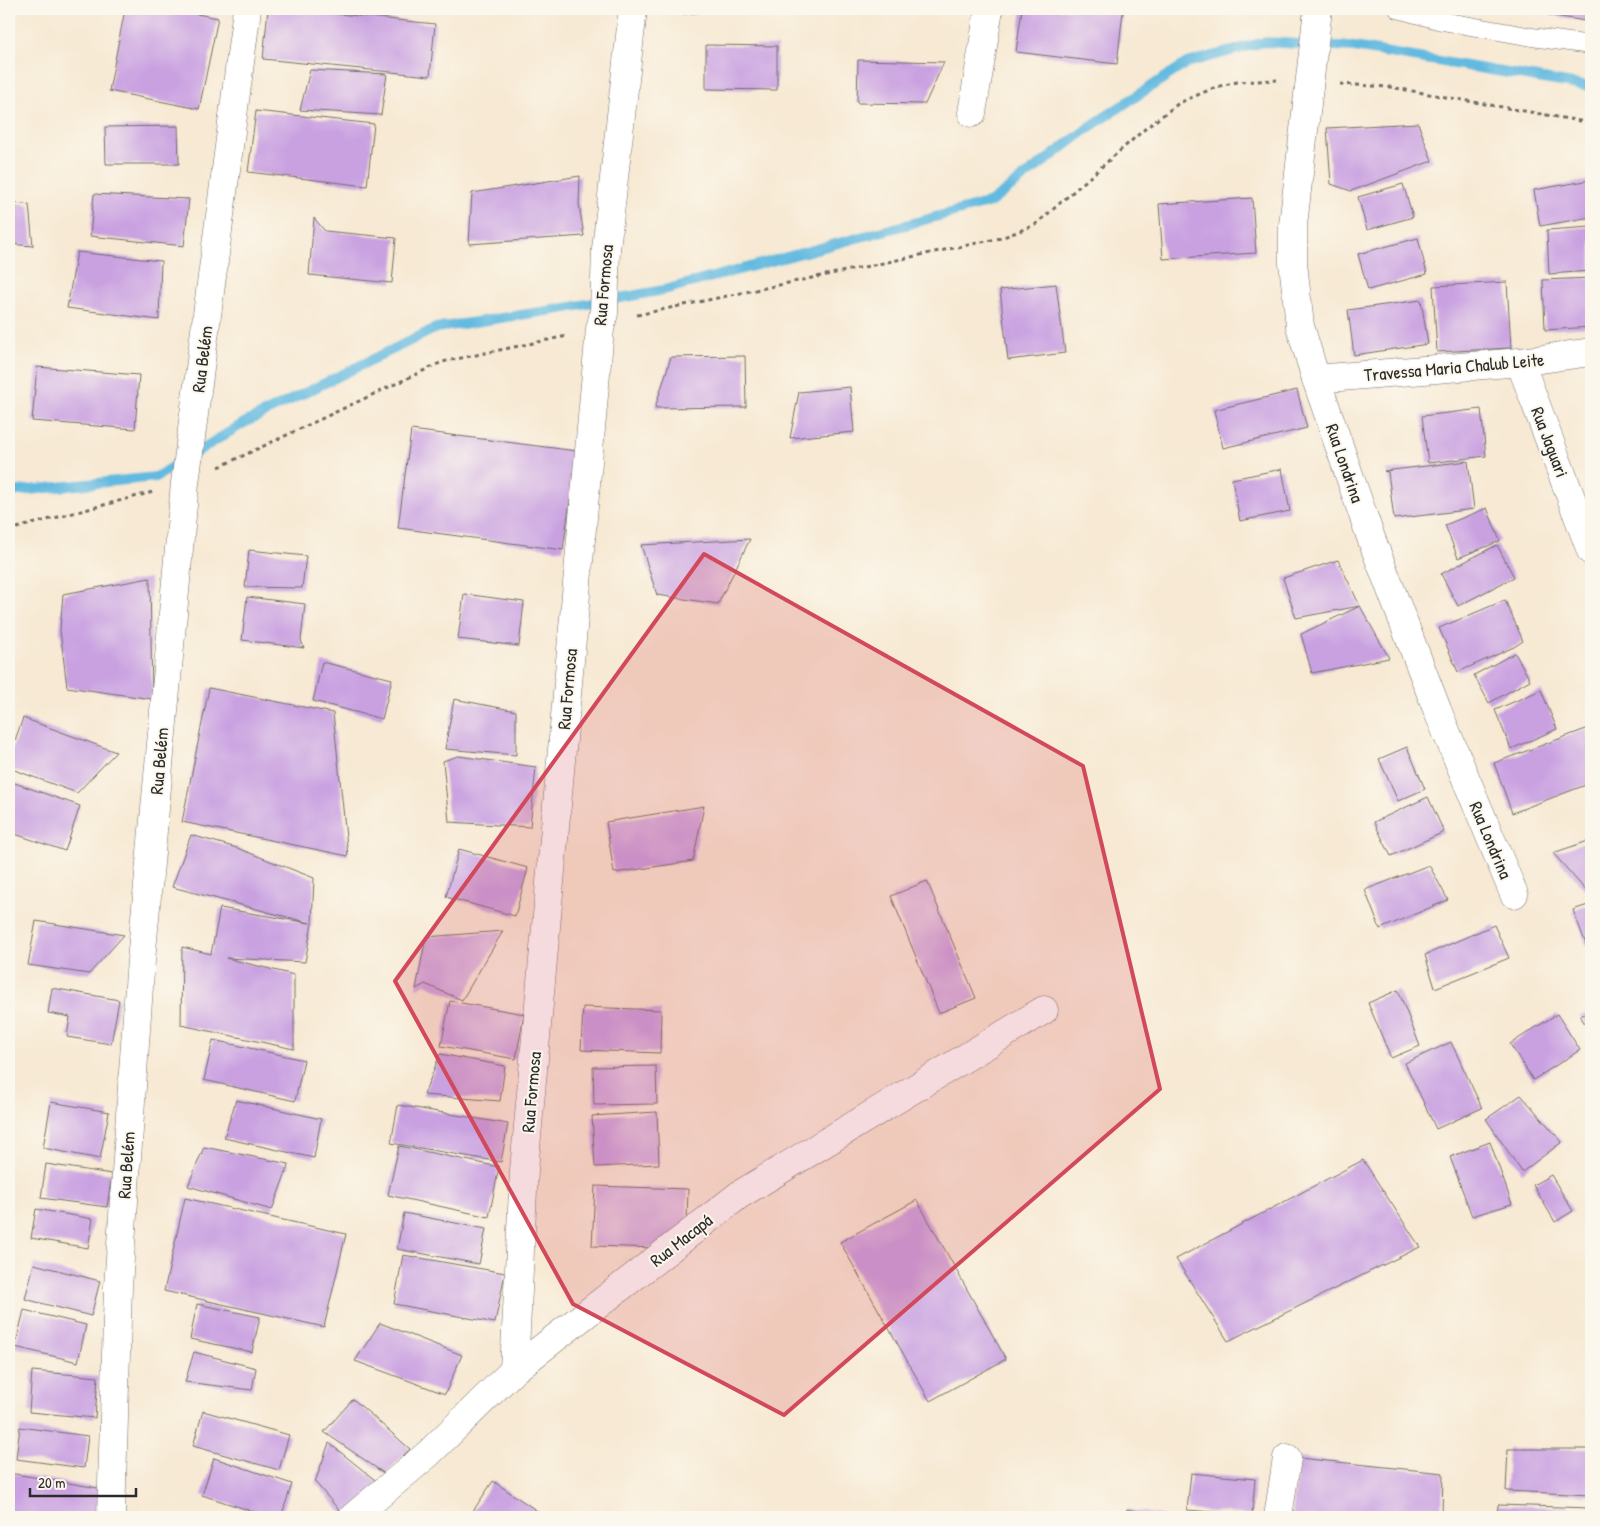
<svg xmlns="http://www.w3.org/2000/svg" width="1600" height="1526" font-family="'Patrick Hand',sans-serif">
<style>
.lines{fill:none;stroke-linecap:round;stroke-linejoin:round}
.stream{stroke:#63bae0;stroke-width:10}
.building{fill:#c9a1e1}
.lane-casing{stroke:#726e66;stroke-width:19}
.street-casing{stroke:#726e66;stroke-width:29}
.path{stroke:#726e66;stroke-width:3;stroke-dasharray:4 4;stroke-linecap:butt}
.lane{stroke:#fff;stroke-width:18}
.street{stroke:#fff;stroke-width:28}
.marked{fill:#d1495b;fill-opacity:0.2;stroke:#d1495b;stroke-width:4;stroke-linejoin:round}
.labels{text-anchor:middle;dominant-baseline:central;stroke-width:4;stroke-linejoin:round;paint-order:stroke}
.street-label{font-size:18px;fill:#2b2b2b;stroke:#fbf7ec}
</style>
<rect width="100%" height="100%" fill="#fbf7ec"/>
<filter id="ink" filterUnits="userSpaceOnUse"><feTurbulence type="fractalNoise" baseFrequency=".02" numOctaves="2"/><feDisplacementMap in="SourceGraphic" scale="10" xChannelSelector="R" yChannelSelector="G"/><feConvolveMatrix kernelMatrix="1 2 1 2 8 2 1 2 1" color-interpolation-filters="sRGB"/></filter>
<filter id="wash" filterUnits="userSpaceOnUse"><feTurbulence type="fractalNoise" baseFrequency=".0096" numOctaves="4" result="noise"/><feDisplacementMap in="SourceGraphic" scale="20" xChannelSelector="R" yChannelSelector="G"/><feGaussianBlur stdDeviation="1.12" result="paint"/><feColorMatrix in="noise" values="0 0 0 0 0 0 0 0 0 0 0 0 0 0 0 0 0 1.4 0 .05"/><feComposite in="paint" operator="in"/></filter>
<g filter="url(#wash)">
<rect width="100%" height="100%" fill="#f7e9d3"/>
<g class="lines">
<path class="stream" d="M9,492L156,477L244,423L436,328L560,309L664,290L991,202L1091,126L1187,63L1264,42L1354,47L1591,87"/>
</g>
<g id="blocks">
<g class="building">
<path d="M125,9H171L218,18L199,109L109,91Z"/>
<path d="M268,9H292L435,24L430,76L263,59Z"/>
<path d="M684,9H729V10L683,14Z"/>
<path d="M1022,9H1107L1123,11L1117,64L1016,52Z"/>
<path d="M1550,9H1591V22L1549,15Z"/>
<path d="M706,45L777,46V90L706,89Z"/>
<path d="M858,60L944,62L925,104L857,103Z"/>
<path d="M310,70L387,74L381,115L300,110Z"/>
<path d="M256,111L374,124L367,186L248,172Z"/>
<path d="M1418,123L1432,161L1351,191L1331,184L1327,128Z"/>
<path d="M178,126L179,164H106L105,127Z"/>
<path d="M580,176L579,204L584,236L469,244L472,193Z"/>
<path d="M1591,180V217L1540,226L1534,190Z"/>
<path d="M1403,184L1413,217L1367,230L1358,197Z"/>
<path d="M94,194L189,199L184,246L90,236Z"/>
<path d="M1252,198L1256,253L1163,259L1159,204Z"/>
<path d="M9,202L29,205L33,246L9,244Z"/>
<path d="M314,218L325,231L396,238L392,283L309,275Z"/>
<path d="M1591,227V271L1549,274L1547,230Z"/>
<path d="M1418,238L1427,274L1368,290L1358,254Z"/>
<path d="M77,252L161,261L159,320L67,308Z"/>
<path d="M1591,278V327L1545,330L1543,280Z"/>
<path d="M1507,282L1511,348L1437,352L1433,286Z"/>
<path d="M1056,284L1065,353L1008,360L1000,290Z"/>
<path d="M1421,300L1428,344L1354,355L1348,310Z"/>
<path d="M745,356L746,407L655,408L671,357Z"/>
<path d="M37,367L139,375L135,429L32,421Z"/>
<path d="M850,387L854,432L790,438L799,392Z"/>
<path d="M1297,390L1307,428L1223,448L1214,410Z"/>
<path d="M1481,409L1486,456L1428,463L1422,416Z"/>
<path d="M411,430L577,451L563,550L398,528Z"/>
<path d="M1468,461L1474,509L1394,519L1388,472L1384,471Z"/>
<path d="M1282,469L1290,511L1240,521L1232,479Z"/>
<path d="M1487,508L1500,541L1458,558L1445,525Z"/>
<path d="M750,539L718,604L657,595L641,545Z"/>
<path d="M1497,545L1514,577L1458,606L1441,574Z"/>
<path d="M249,550L306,556L302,588L245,587Z"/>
<path d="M1338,560L1360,606L1296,618L1283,578Z"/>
<path d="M150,578L152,699L67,687L60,630L63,594Z"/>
<path d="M464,594L524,602L519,646L458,639Z"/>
<path d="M247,597L305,604L301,640L304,648L242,640Z"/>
<path d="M1505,600L1523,641L1514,647L1458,672L1439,628Z"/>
<path d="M1360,606L1389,658L1312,673L1301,634Z"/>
<path d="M1515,653L1530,680L1489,703L1474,675Z"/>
<path d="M322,662L392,679L382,719L313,701Z"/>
<path d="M209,688L333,713L348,856L182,822Z"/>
<path d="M1541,690L1557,729L1511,749L1495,710Z"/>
<path d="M454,699L516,711V755L445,749Z"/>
<path d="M23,718L116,752L77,793L9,768V757Z"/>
<path d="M1586,729L1591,744V783L1512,813L1494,763Z"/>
<path d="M1407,747L1425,789L1398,801L1379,759Z"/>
<path d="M458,756L536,767L530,827L449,822L443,761Z"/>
<path d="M9,781L80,806L65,851L9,832Z"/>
<path d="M1428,797L1444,832L1391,856L1374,822Z"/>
<path d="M704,806L693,861L614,873L606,822Z"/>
<path d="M191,835L237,848L314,878L312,923L305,962L226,958L294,975V1049L181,1025L182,947L211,954L220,908L310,923L172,887Z"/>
<path d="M1591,840V892L1588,893L1553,853Z"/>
<path d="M459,849L528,868L515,916L446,897Z"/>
<path d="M1429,865L1448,900L1380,929L1365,890Z"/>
<path d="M927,881L976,998L939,1013L891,896Z"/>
<path d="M1591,904V951L1589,952L1573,910Z"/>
<path d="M36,921L124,935L89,974L28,965Z"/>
<path d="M1494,925L1509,958L1435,988L1425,955Z"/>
<path d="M503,931L462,1000L425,984L416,989L426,937Z"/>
<path d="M52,988L119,1000L111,1044L67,1037L70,1017L48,1013Z"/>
<path d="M1398,990L1420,1046L1391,1058L1368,1003Z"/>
<path d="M450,1001L524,1014L516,1059L441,1046Z"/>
<path d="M583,1007L661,1010L660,1053L581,1050Z"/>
<path d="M1591,1011V1033L1580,1016Z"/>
<path d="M1557,1014L1580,1050L1533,1080L1510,1044Z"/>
<path d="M213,1040L304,1060L295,1101L204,1080Z"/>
<path d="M1451,1042L1482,1108L1436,1129L1405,1063Z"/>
<path d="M440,1054L505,1066L500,1101L424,1095Z"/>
<path d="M656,1066L657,1104L594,1105L593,1067Z"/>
<path d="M1521,1095L1562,1142L1522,1172L1486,1119Z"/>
<path d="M236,1100L321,1119L314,1158L224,1138Z"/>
<path d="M51,1102L109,1112L100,1159L43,1148Z"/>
<path d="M398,1105L508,1124L501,1162L391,1143Z"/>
<path d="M657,1112L659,1164L595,1167L592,1116Z"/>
<path d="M1490,1142L1512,1204L1472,1216L1450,1157Z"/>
<path d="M399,1146L499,1167L489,1217L388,1195Z"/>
<path d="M204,1147L289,1164L272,1210L188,1186Z"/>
<path d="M1363,1160L1420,1247L1228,1341L1176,1259Z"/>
<path d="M46,1164L112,1174L107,1207L41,1198Z"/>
<path d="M1551,1175L1573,1211L1555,1222L1533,1185Z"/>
<path d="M595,1186L688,1189L687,1220L658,1248L592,1246Z"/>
<path d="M185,1198L346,1234L324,1327L164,1291Z"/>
<path d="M917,1200L1006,1359L930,1401L840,1242Z"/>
<path d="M36,1209L93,1219L88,1248L31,1238Z"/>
<path d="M404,1213L486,1229L479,1264L397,1249Z"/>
<path d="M403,1255L505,1273L495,1323L394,1304Z"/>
<path d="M34,1264L100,1281L91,1316L25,1299Z"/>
<path d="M197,1304L260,1317L252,1352L190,1339Z"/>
<path d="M24,1310L86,1325L78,1362L15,1347Z"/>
<path d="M380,1323L462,1355L445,1394L355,1361Z"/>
<path d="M194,1352L256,1368L252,1390L185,1382Z"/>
<path d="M32,1371L98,1377L95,1418L29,1412Z"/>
<path d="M353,1399L410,1449L385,1474L324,1432Z"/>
<path d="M203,1411L289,1435L279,1470L193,1446Z"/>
<path d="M20,1427L88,1436L84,1468L16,1459Z"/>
<path d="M329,1443L380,1484L345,1517L315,1482Z"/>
<path d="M1508,1449H1591V1495L1506,1491Z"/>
<path d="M214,1458L292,1484L281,1517H270L202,1495Z"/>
<path d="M1299,1458L1443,1473L1442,1517H1292Z"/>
<path d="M9,1473L104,1489L101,1517H9Z"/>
<path d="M1191,1473L1255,1479L1252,1515L1187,1510Z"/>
<path d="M493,1481L546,1517H469Z"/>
<path d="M1498,1505L1591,1508V1517H1497Z"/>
<path d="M1127,1509L1164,1516V1517H1125Z"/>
</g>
</g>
</g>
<g filter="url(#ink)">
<use href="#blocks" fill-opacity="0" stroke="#726e66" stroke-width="1"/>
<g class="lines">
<g class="lane-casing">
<path id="lane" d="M1398,9L1442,21L1532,37L1591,45"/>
</g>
<g class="street-casing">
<g id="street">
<path d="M1318,9L1293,225V263L1300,326L1316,379L1371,538L1438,712L1514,894"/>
<path d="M972,113L989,9"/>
<path d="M1520,362L1591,551"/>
<path d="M1316,379L1520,362L1591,352"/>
<path d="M514,1370L524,1170L600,329L604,313L606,249L633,9"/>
<path d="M111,1517L118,1287L140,972L185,483L247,9"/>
<path d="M353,1517L428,1454L514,1370L739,1195L1044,1010"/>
<path d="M1278,1517L1287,1458"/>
</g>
</g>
<g class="path">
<path d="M1340,84L1390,87L1591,123"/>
<path d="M637,315L1001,238L1035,225L1146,128L1179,103L1216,87L1237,82L1277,80"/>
<path d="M219,467L442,362L567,336"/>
<path d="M9,530L153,492"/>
</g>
<use href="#lane" class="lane"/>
<use href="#street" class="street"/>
</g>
</g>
<path class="marked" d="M704,554L1083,766L1160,1089L784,1415L573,1304L395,981Z"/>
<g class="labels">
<g class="street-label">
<text transform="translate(603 285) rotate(-85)">Rua Formosa</text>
<text transform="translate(202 359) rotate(-83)">Rua Belém</text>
<text transform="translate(1454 367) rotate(-5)">Travessa Maria Chalub Leite</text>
<text transform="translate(1550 442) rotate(69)">Rua Jaguari</text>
<text transform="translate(1345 463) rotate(71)">Rua Londrina</text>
<text transform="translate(567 689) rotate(-85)">Rua Formosa</text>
<text transform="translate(159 761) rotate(-85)">Rua Belém</text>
<text transform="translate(1491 840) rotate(67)">Rua Londrina</text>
<text transform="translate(531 1092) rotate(-85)">Rua Formosa</text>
<text transform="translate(126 1165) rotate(-86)">Rua Belém</text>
<text transform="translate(681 1240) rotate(-38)">Rua Macapá</text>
</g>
</g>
<rect width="1600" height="1526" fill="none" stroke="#fbf7ec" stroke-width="30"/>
<path d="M30 1488v8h106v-8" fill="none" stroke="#2b2b2b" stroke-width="2.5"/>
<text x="38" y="1488" font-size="15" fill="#2b2b2b" stroke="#fbf7ec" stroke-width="4" paint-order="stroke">20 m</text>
</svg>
